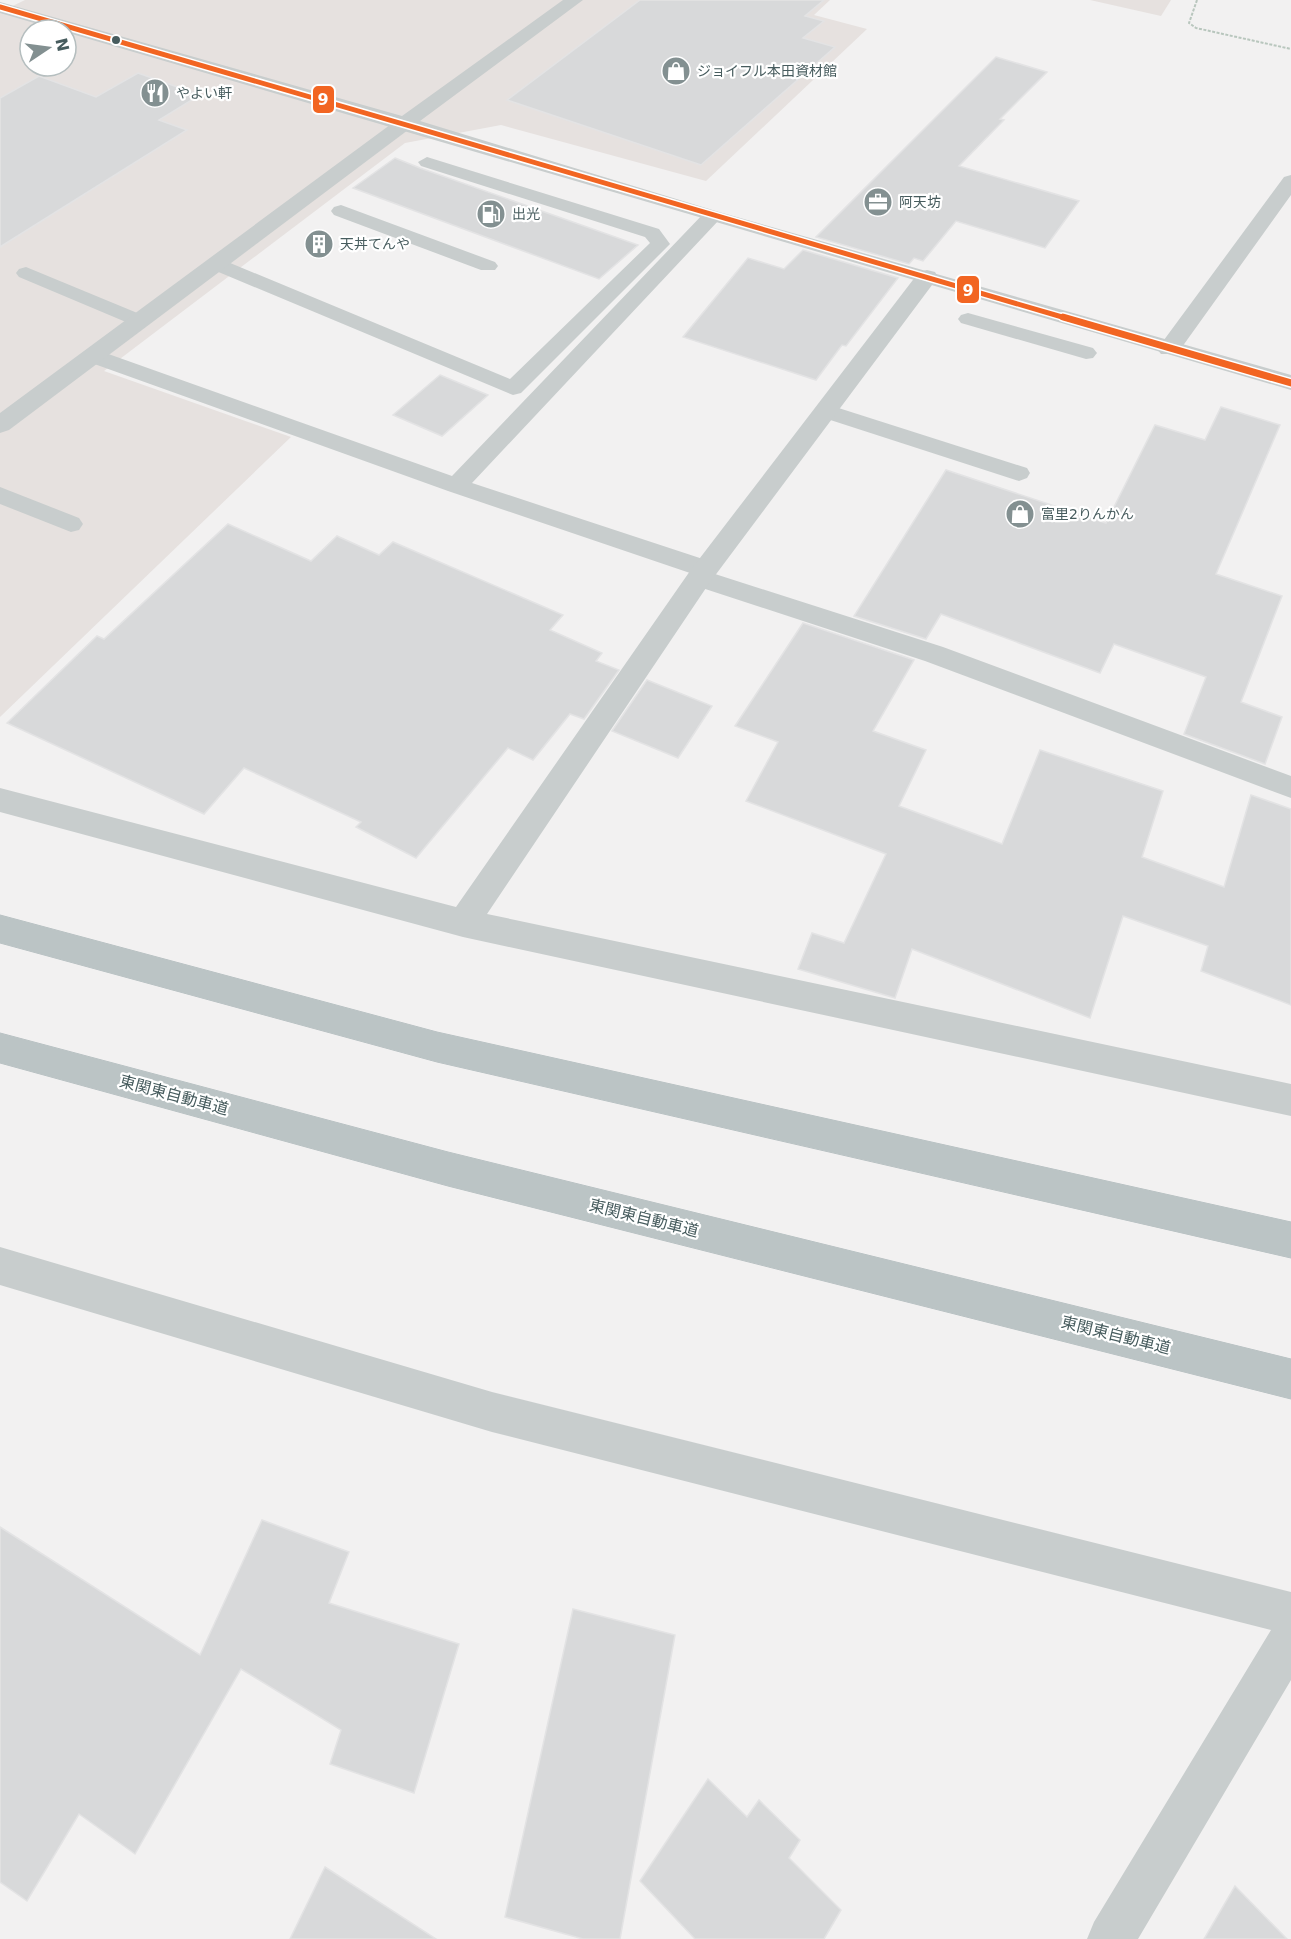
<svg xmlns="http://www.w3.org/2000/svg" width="1291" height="1939" font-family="'DejaVu Sans','Noto Sans JP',sans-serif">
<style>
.commercial{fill:#e6e1df;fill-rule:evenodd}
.building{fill:#d8d9da;stroke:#e3e3e4;stroke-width:1.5}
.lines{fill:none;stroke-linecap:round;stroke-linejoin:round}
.motorway-casing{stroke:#b6bfc1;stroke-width:1}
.path{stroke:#b8c6bd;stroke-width:2;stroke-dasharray:3 1.5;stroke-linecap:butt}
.service{fill:#c8cdcd;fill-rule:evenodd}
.minor{fill:#c8cdcd;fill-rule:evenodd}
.tertiary{fill:#c8cdcd;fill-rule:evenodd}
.motorway{fill:#bbc4c5;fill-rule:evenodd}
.bus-1-far1-casing{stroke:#fff;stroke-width:8}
.bus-1-casing{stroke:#fff;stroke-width:10}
.bus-1-far1{stroke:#f26522;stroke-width:5}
.bus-1{stroke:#f26522;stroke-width:7}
.bus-dot{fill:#475c5e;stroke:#fff;stroke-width:2}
.labels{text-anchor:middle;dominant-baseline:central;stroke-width:4.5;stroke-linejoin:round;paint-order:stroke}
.far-poi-label{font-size:14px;fill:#475c5e;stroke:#fff;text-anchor:start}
.street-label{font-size:16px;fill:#475c5e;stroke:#fff}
.line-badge{stroke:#fff;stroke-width:2}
.badge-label{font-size:16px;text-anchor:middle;font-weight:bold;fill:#fff}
</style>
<rect width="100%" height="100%" fill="#f2f1f1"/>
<g class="commercial">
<path d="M25,0H830L814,15L867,29L706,181L501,125L405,143L104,371L291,437L0,717V12ZM30,30H66V66H30Z"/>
<path d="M1090,0H1171L1161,16Z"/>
</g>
<g class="building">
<path d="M640,0H824L805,16L824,21L803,38L835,47L701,165L507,100Z"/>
<path d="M996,57L1047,72L1000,119L1004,120L959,166L1079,201L1045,248L956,221L923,261L914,258L909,264L816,237Z"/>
<path d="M138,73L200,95L159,120L187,130L0,247V98L39,76L96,97Z"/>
<path d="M395,158L420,168L638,245L599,279L353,188Z"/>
<path d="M803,250L898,278L846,346L842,345L816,380L683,337L748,258L784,269Z"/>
<path d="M440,375L488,395L442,436L393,415Z"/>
<path d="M1221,407L1280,425L1216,574L1282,596L1241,702L1282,717L1265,764L1184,734L1206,677L1114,644L1100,673L941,614L926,639L854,616L946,470L1106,523L1155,425L1205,440Z"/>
<path d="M228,524L311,561L337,536L379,555L393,542L563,615L550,630L602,653L596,661L619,670L584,719L570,714L533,760L508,748L416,858L356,827L361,822L244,768L204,814L7,723L97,636L104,639Z"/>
<path d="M803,623L914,660L873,731L926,750L899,806L1002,844L1040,750L1163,791L1142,857L1224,887L1251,795L1291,809V1005L1201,971L1208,946L1123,916L1090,1018L912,949L895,998L798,969L812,933L844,943L886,854L746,801L778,742L735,726Z"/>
<path d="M647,680L712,706L678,758L612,731Z"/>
<path d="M262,1520L349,1552L329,1603L459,1644L414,1793L330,1764L341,1730L241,1669L135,1854L79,1814L27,1901L0,1882V1527L200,1655Z"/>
<path d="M573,1609L675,1635L620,1939H583L505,1917Z"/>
<path d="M708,1779L747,1817L759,1800L800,1840L789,1858L841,1910L824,1939H695L640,1881Z"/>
<path d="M325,1867L436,1939H290Z"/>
<path d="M1235,1886L1287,1939H1204Z"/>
</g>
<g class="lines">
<g class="motorway-casing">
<g id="motorway">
<path d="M0,915L437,1032L1291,1222V1258L437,1062L0,943Z"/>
<path d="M0,1033L448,1152L1291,1359V1399L448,1186L0,1063Z"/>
</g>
</g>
<path class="path" d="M1197,0L1189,23L1196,28L1291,49"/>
<g class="service">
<path d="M427,157L659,229L670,244L521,393L513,395L209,268L206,264L209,260H223L510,379L650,243L645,237L421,166L418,162Z"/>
<path d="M341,205L495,262L498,266L495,270H481L334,215L331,211L334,207Z"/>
<path d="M712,210L722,216L719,220L472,483L715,563L718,569L715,574L943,647L1291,776V798L925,661L690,584L687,578L690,573L448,491L86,361L82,356L86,351H100L452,476L705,212Z"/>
<path d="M26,267L147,317L150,321L147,325H133L19,277L16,273L19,269Z"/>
<path d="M968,313L1093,348L1097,353L1093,358L1086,359L961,323L958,319L961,315Z"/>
<path d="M826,404L1027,468L1030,473L1027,478L1019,481L818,416L815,411L818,406Z"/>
<path d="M0,487L79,518L83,524L79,530L71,532L0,504Z"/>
</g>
<g class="minor">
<path d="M405,117L412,119L415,123L412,127L9,430L0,433V413L398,119Z"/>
<path d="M1291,175V195L1177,354H1161L1157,349L1161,344L1284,177Z"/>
<path d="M927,270L935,272L938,277L708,585L487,914L1291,1084V1116L463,937L0,812V788L456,907L690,571L919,272Z"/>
<path d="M0,1247L492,1392L1291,1592V1680L1138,1939H1087L1094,1922L1271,1630L492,1432L0,1285Z"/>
</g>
<path class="tertiary" d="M563,0H583L420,121L719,212L1291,375V390L0,13V2L402,116Z"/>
<use href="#motorway" class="motorway"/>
<g class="bus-1-far1-casing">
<path id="bus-1-far1" d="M0,7C357,109 712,216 1069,319"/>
</g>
<g class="bus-1-casing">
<path id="bus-1" d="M1063,317L1291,383"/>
</g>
<use href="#bus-1-far1" class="bus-1-far1"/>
<use href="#bus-1" class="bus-1"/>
</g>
<defs>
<g id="shop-disc" transform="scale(1.5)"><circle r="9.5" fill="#839091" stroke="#fff"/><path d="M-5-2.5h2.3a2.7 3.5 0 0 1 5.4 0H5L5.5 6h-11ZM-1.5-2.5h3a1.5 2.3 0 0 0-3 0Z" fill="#fff"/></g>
<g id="restaurant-disc" transform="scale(1.5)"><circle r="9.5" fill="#839091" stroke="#fff"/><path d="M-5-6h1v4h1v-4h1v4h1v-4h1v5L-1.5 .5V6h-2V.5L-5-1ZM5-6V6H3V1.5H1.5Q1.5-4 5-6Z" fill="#fff"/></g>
<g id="office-disc" transform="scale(1.5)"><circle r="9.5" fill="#839091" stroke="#fff"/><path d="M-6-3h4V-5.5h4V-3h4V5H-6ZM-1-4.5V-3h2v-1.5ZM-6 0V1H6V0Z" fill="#fff"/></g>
<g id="fuel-disc" transform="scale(1.5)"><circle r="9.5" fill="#839091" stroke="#fff"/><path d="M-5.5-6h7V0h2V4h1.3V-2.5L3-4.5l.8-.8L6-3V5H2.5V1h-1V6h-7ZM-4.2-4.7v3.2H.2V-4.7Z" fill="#fff"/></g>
<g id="building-disc" transform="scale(1.5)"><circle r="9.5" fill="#839091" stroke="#fff"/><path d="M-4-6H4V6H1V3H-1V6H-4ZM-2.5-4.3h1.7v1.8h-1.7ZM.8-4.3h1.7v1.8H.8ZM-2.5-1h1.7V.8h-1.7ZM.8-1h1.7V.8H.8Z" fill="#fff"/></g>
</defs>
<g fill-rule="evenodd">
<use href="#shop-disc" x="676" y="71"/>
<use href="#restaurant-disc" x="155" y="93"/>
<use href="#office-disc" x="878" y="202"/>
<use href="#fuel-disc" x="491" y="214"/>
<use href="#building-disc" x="319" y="244"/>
<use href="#shop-disc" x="1020" y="514"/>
</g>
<circle class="bus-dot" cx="116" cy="40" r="5"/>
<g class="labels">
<g class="far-poi-label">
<text x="697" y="71">ジョイフル本田資材館</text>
<text x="176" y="93">やよい軒</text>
<text x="899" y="202">阿天坊</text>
<text x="512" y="214">出光</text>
<text x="340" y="244">天丼てんや</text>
<text x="1041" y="514">富里2りんかん</text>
</g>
<g class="street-label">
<text transform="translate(174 1095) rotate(15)">東関東自動車道</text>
<text transform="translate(644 1218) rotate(14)">東関東自動車道</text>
<text transform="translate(1116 1335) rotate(14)">東関東自動車道</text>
</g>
</g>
<g class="line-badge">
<rect x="312" y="85" width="23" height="29" rx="6" fill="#f26522"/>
<rect x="956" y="275" width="24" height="29" rx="6" fill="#f26522"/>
</g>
<g class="badge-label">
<text x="323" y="105">9</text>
<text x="968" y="296">9</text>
</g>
<g transform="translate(48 48) rotate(77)"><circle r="28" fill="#ffffff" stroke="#b5bebf" stroke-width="1.5"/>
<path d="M0-4.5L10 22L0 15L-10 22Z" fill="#839091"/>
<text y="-9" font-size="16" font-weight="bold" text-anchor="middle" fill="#475c5e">N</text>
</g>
</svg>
